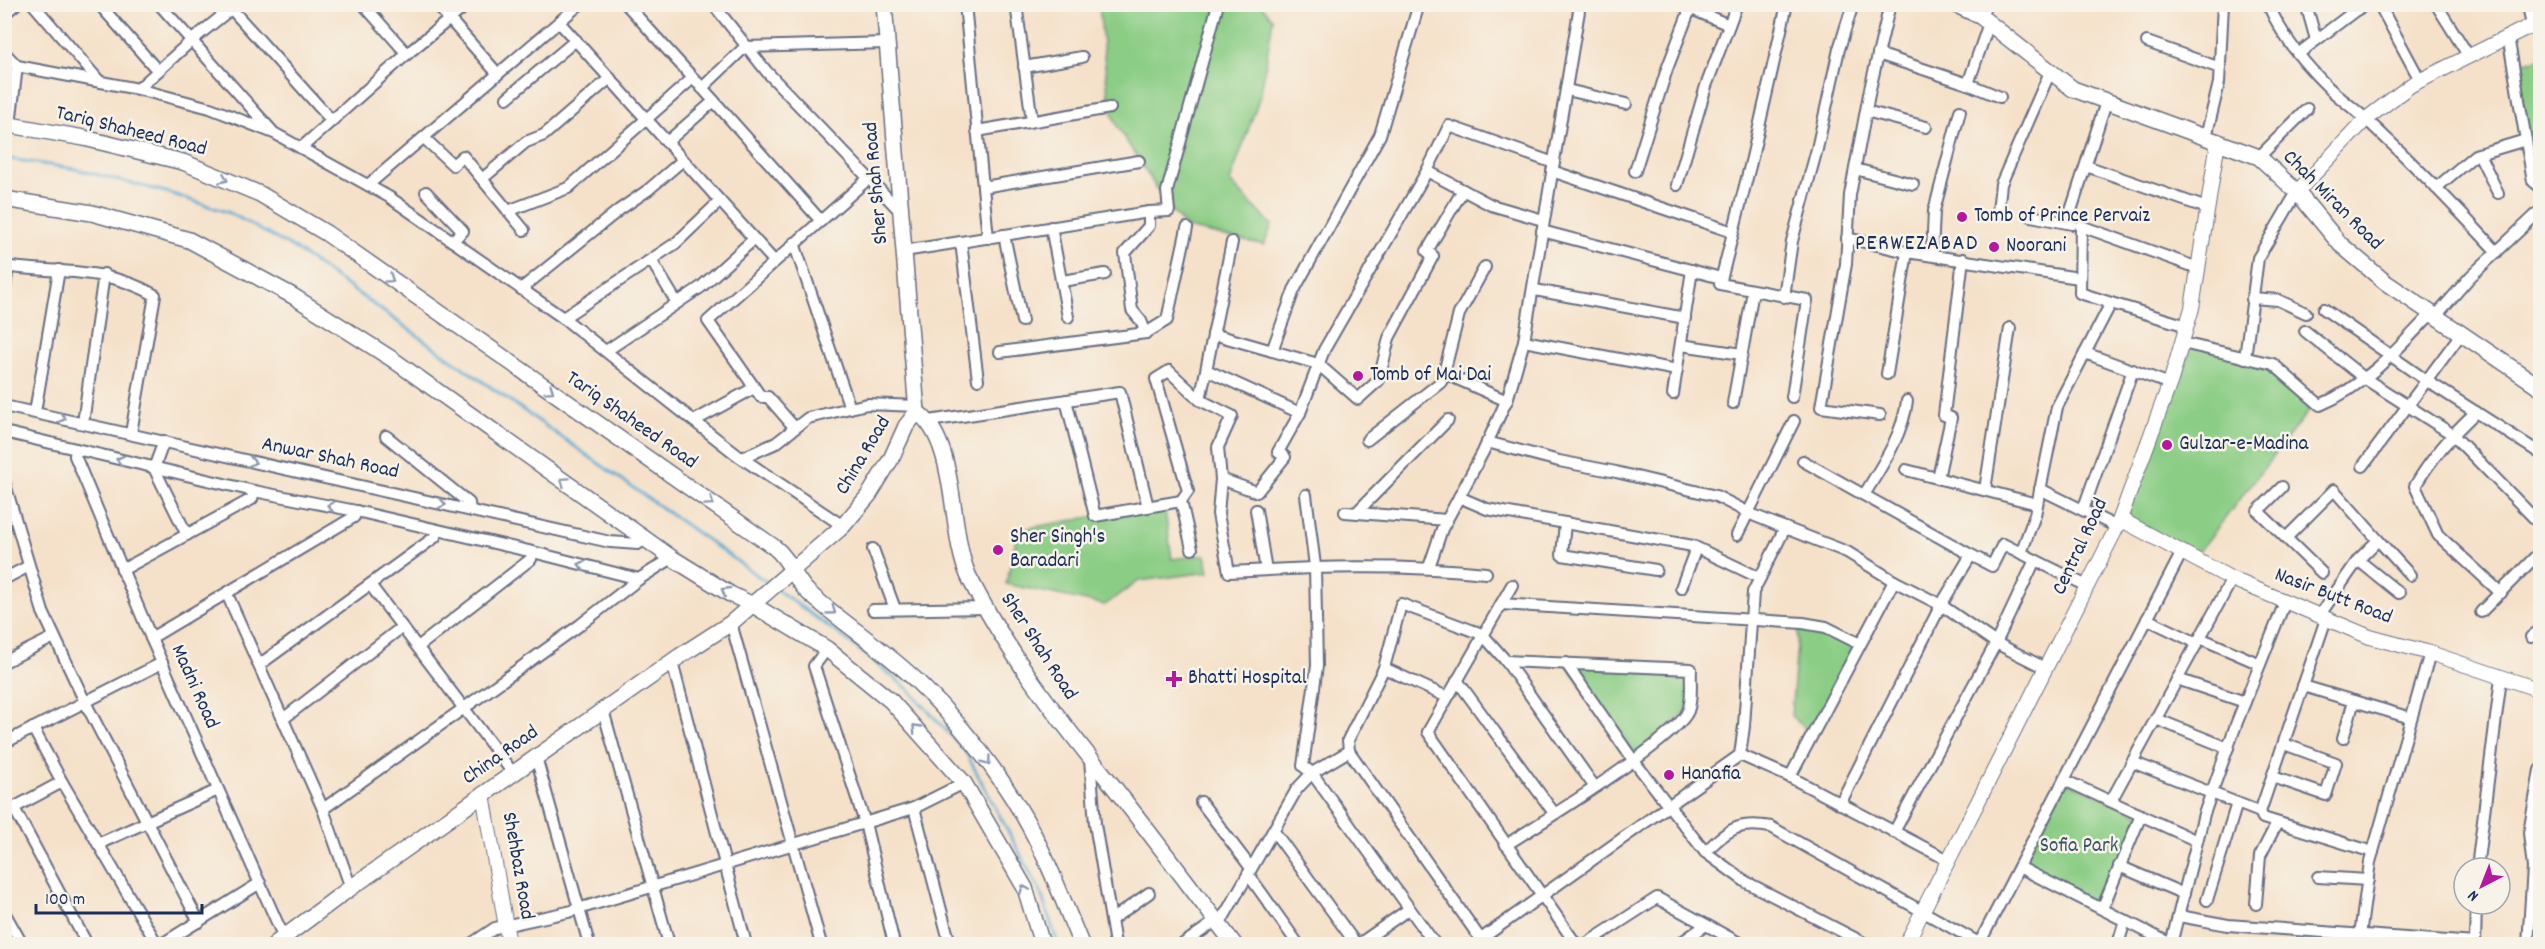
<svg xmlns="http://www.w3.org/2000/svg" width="2545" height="949" font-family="Dekko,sans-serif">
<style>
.green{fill:#8bcd85;stroke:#537e72;stroke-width:1.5}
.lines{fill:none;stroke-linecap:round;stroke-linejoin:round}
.stream{stroke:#57a9d2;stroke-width:3}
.minor-casing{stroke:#676d83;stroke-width:14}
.tertiary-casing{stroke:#676d83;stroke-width:16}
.secondary-casing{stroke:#676d83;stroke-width:18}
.minor{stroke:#fff;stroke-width:10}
.tertiary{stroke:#fff;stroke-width:14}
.secondary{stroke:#fff;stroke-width:15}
.oneway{stroke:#8d97ae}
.poi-dot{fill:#b5179e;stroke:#f7f3e8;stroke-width:2}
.labels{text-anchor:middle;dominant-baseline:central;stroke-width:5;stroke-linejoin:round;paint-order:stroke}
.street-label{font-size:21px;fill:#1b2f5e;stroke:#f7f3e8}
.poi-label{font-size:21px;fill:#1b2f5e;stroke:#f7f3e8;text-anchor:start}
.park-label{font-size:21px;fill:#375668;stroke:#f7f3e8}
.neighbourhood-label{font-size:22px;letter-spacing:1.5px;fill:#1b2f5e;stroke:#f7f3e8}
</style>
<rect width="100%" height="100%" fill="#f7f3e8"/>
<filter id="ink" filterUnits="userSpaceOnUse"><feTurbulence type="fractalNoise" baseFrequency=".0167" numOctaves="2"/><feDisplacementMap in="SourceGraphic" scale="12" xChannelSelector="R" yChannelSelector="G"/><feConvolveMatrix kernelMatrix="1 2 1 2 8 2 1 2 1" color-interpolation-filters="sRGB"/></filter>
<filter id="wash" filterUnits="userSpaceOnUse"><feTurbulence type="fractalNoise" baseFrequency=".008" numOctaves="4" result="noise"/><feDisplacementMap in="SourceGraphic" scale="24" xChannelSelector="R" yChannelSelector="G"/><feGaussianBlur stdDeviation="1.35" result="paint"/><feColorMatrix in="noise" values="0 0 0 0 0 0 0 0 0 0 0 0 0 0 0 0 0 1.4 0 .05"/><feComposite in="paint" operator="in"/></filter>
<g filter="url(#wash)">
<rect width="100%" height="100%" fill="#f5e1c9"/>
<g class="green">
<path d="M1099,5H1261L1273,19L1261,93L1230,182L1272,225L1264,245L1187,228L1169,208L1117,126L1109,105Z"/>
<path d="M2540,59V187L2533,181L2513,64Z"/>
<path d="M2182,343L2273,364L2316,401L2194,558L2120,519Z"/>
<path d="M1164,504L1172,559L1206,555L1209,572L1139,581L1105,605L1006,584L1018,530Z"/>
<path d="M1799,623L1860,644L1812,734L1791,716Z"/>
<path d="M1566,663L1687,668L1689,709L1633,760Z"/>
<path d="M2064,780L2141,815L2102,909L2019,867Z"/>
</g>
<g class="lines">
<g class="stream">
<path d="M4,158L75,169L166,192L230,213L295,249L768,583"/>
<path d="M776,589L847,640L908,689L965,751L1040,891L1058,944"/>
</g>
</g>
</g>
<g filter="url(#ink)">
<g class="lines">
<g class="minor-casing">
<g id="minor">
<path d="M33,4L100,82"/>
<path d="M99,4L158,71"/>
<path d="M159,4L272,131"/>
<path d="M227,4L332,121"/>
<path d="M436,4L498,74"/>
<path d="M713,4L767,72L900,211"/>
<path d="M965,4L988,238"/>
<path d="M1016,4L1032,121"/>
<path d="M1680,4L1729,25"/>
<path d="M1787,4L1751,162L1720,284L1807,300L1792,397"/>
<path d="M2268,4C2282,37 2304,64 2330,89C2342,100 2356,110 2368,121C2413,163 2456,207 2497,252"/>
<path d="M2306,4L2316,40"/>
<path d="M2379,4L2420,80"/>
<path d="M2436,4L2468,55"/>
<path d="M2528,4L2532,27"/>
<path d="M2356,10L2367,4"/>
<path d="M4,14L16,4"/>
<path d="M1980,16L1987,4"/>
<path d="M559,22L774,261"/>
<path d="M2508,36L2533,181L2540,187"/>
<path d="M2147,42L2220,68"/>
<path d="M4,52L17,66L10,125"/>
<path d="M407,54L468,4"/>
<path d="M1878,54L1968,84L1989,23"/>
<path d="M2298,54L2356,10L2352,4"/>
<path d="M17,66L138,89L210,108L274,133L389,197L566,320L737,455L843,526"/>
<path d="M1024,67L1082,57"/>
<path d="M697,82L821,221"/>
<path d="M1968,84L2000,97"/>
<path d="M702,88L745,47L887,43"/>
<path d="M138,89L191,41L237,4"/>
<path d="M1567,90L1626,104"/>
<path d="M507,98L576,40"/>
<path d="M1866,111L1926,127"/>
<path d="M977,131L1110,108"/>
<path d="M2206,137L2219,83L2223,4"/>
<path d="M424,138L453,165L463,156L524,230"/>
<path d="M667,142L714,101"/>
<path d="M301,148L407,54L363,4"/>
<path d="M2479,154L2498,193"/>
<path d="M2259,157L2307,109"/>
<path d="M2086,166L2207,208"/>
<path d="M1855,169L1913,184"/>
<path d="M1552,171L1733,232"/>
<path d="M1635,171L1667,69L1690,9"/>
<path d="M482,179L526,142L544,135L610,78"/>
<path d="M368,185L580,4"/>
<path d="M1677,185L1706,86L1737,4"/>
<path d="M983,187L1139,161"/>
<path d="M2436,188L2475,155L2526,140"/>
<path d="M426,192L463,231L452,241"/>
<path d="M508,211L568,188L693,78L626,4"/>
<path d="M1998,211L2001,184L2050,72"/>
<path d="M2031,216L2072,224"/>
<path d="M1543,220L1491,205L1427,171L1449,126L1554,163"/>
<path d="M2067,223L2106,102"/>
<path d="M1051,227L1068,317"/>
<path d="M1542,231L1721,278"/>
<path d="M1004,235L1022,321"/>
<path d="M1847,238L1907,252L2079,278"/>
<path d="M961,242L978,380"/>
<path d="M794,243L850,408"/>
<path d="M904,251L1149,212L1169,211L1167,191L1218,4"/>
<path d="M1932,255L1934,211L1960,111"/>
<path d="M651,260L677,303"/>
<path d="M4,266C59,274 104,266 155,295L131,433"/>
<path d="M1062,281L1105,274"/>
<path d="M521,289L619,210L648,190L683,160"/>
<path d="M1535,290L1685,318"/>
<path d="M4,294L8,266"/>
<path d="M1784,297L1792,241L1817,149L1839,49L1853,4"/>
<path d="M2252,298L2278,300L2306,313"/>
<path d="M2111,303L2080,293L2081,226L2198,268"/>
<path d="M2324,309L2427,381L2540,453"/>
<path d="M2435,317L2471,276L2540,211"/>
<path d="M563,318L676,243L720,201"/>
<path d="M2305,331L2364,378L2452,434L2540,524"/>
<path d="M1146,333L1167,320L1187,228"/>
<path d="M1213,334L1318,364L1358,399L1379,380L1389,338L1433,256L1427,251L1463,190"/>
<path d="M1524,341L1677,370"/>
<path d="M2182,343L2273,364L2320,405C2365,386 2398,349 2431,314"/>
<path d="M1681,345L1742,354"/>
<path d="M606,351L701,287L754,239"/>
<path d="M1272,351L1294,290L1380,135L1419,4"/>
<path d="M1000,352L1146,333L1141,321L1132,310L1125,253L1149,226V212"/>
<path d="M2085,353L2170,384"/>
<path d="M2245,358L2258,258L2297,192"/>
<path d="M1211,372L1300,413L1278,452L1285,457L1257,492L1221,479"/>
<path d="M1444,373L1459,314L1485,267"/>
<path d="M1887,374L1907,252"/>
<path d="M1673,394L1692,270"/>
<path d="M1066,400L1095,516L1181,501L1192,549"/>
<path d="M1200,400L1232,242"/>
<path d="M1733,403L1753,291"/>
<path d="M4,406L610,542L638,544L646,538"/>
<path d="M35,412L59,270"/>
<path d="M2476,412C2451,435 2432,457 2415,486L2438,535L2501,593"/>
<path d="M1300,413L1324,350L1427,171"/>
<path d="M1880,415L1821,407L1846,264L1850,195L1870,89L1890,4"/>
<path d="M694,421L754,388"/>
<path d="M929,421L1120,392L1148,507"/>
<path d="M83,423L104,274"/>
<path d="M794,427L768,397H761L708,321L869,178"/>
<path d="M4,432L254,491L356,511L533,552L639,579"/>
<path d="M386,436L469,503L470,510"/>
<path d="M1367,440L1441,382L1444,373L1507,401"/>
<path d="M164,441L154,468L187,535"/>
<path d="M1487,442L1559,461L1616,472L1716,496L1753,515L1785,528"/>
<path d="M76,449L75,456L151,638L284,938"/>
<path d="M742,458L776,443L808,418L867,404L917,406"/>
<path d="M1803,461L1971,555L1941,605L1840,804"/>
<path d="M2363,466L2461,334"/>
<path d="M1906,470L2037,504"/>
<path d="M1938,478L1951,418L1944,415L1963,259"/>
<path d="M4,481L43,612L85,702L199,922"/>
<path d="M2282,487L2258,511L2286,538"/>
<path d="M2040,489L2117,527"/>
<path d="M1985,490L2010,328"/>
<path d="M1864,495C1881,467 1903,435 1907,401"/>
<path d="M1459,497L1487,509L1693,546L1760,578"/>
<path d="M1181,501L1188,491L1156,379L1169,371L1200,400L1232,416L1218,447L1221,479L1218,514L1229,572C1315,567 1400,564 1486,573"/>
<path d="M1256,510L1266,570"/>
<path d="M2083,510L2133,370"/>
<path d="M1345,512L1447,520"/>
<path d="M1357,512L1448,420"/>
<path d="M1565,523L1562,555L1656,570"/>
<path d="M1737,535L1794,421"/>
<path d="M873,549L895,609"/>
<path d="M2021,553L2035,515L2057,407L2111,303L2187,326"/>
<path d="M1971,555L1992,566L2003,544L2087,586"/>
<path d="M2358,560L2399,593"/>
<path d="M1429,567L1442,529L1483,452L1508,397L1524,341L1579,11L1577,4"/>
<path d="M122,570L252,499L254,491"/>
<path d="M2322,573L2286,538L2334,490L2378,540"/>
<path d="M4,579L29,566"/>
<path d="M1512,585L1428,732L1576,944"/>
<path d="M371,586L513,773"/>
<path d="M1681,588L1696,548"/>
<path d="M227,594L323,809L351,888"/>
<path d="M1501,604L1803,623L1826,627L1860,644"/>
<path d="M873,610L987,608"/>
<path d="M2481,612L2540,552"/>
<path d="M2319,616L2358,560L2378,540L2410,575"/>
<path d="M2147,619L2197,643"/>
<path d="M731,623L821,944"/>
<path d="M1483,635L1506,661L1594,786"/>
<path d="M2531,637L2540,630"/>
<path d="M151,638L354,517L356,511"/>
<path d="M2200,638L2260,664"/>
<path d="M418,647L531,559L533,552"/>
<path d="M827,649L814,666L865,823L894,944"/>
<path d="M1506,661L1691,669C1690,681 1693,699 1688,711C1676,740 1540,823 1506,845"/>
<path d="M4,662L54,637"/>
<path d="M672,662L746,944"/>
<path d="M1566,663L1633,760L1705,852L1746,882L1866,944"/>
<path d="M259,665L435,537L437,530"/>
<path d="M2177,679L2245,702"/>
<path d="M1457,680L1554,813"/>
<path d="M2303,686L2411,718"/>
<path d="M1447,697L1384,668L1401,604L1479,633"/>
<path d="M603,710L669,944"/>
<path d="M283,719L402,627"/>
<path d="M2156,719L2228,748"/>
<path d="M33,728L62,782L157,944"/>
<path d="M2343,738L2354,701"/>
<path d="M4,743L162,663"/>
<path d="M1349,751L1348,740L1384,668"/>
<path d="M536,757L589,944"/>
<path d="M1090,759L1095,824L1115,944"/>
<path d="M2132,762L2260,812L2263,818L2373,852"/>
<path d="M1790,777L1894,581"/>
<path d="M2273,777L2326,795L2336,763L2284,744"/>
<path d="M2064,780L2197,841"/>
<path d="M2111,801L2232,579"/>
<path d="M1201,802L1251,868"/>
<path d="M14,808L87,944"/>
<path d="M914,808L950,944"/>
<path d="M323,809L580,625L639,579L672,558"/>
<path d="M2260,812L2326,619"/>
<path d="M4,813L62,782"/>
<path d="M1273,830L1356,944"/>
<path d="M1894,832L1996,643L2035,560"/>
<path d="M98,844L218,790"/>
<path d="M1705,852C1728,830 1737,821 1771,827L1981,944"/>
<path d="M1948,860L1790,777L1740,755L1744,726L1753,592L1785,528L1847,552L1894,581L1941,605L1996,643L2045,668"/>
<path d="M2119,866L2184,894"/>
<path d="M2019,867L2171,944"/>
<path d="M2477,868L2501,678"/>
<path d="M1248,874L1298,944"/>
<path d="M2318,877L2368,880"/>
<path d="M2207,900L2237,803"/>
<path d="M2256,904L2260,856L2277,823"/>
<path d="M2102,909L2141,815"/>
<path d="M4,912L22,944"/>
<path d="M2179,916L2228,925L2475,943"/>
<path d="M1111,920L1149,893"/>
<path d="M1219,925L1297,789L1312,773L1303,766L1317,666L1315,566L1306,495"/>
<path d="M2360,935L2370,862L2430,653"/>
<path d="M1481,939L1740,755"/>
<path d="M162,944L260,883"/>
<path d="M471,944L495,928L568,912L914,808L964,783"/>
<path d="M1183,944L1216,921"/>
<path d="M1359,944L1409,909"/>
<path d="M1435,944L1312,773L1349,751L1484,944"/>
<path d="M1586,944L1657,898L1741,944"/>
<path d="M1679,944L1706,925"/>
<path d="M1979,944L2182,552"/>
<path d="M2118,944L2125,921"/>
<path d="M2171,944L2204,814L2237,722L2285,602"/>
<path d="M2475,944L2476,904"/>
<path d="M2528,944L2533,868L2529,833L2540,770"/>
</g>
</g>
<g class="tertiary-casing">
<g id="tertiary">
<path d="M2297,192L2366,119L2411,85L2524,29L2540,26"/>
<path d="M2120,519L2232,579L2370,637L2430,653L2540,690"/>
<path d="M483,794L509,944"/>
<path d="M1906,944L2117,527L2171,380L2192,308L2218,141"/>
</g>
</g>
<g class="secondary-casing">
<g id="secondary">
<path d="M884,4L917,412"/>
<path d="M1954,4L1980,16L2073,89L2259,157L2297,192L2340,244L2385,282L2540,387"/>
<path d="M4,124L84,138L183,162L260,194L326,233L774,547C791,560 794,580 809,593C845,625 885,650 919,683C959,722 995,767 1023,815C1047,856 1063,901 1081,944"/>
<path d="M4,199L92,213L189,240L293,296L392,359L672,558L730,594L753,605L827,649L891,701L964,783L1025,888L1042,944"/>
<path d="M917,412C959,442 948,533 969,577C1007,653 1060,721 1113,786C1154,838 1194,892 1234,944"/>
<path d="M275,944L342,894L680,656L731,623L843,526L869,495L891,459L906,426L917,412"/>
</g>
</g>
<use href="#minor" class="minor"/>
<use href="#tertiary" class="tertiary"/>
<use href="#secondary" class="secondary"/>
</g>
<defs><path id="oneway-chevron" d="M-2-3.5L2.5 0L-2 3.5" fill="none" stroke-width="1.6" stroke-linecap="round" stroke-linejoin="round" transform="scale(1.5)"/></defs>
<g class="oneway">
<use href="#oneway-chevron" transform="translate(224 179) rotate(23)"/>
<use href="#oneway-chevron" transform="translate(390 279) rotate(35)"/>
<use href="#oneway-chevron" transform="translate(550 390) rotate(35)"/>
<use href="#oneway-chevron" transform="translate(62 418) rotate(13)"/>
<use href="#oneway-chevron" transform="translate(120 460) rotate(-166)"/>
<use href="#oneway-chevron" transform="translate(252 462) rotate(12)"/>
<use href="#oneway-chevron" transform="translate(564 481) rotate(-145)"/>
<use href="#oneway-chevron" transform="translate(710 502) rotate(35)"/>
<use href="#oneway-chevron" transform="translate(442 504) rotate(12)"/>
<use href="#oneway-chevron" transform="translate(331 506) rotate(-169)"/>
<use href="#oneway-chevron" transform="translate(582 565) rotate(-166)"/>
<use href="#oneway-chevron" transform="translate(725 591) rotate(-150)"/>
<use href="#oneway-chevron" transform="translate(832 611) rotate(36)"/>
<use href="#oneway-chevron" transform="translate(916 728) rotate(-133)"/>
<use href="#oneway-chevron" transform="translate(987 761) rotate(53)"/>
<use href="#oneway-chevron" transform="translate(1024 889) rotate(-113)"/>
</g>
</g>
<g class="poi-dot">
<circle cx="1962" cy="217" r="6"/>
<circle cx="1994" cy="247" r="6"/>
<circle cx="1358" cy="376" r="6"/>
<circle cx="2167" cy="445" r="6"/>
<circle cx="998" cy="550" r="6"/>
<path d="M1171 670h6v6h6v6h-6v6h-6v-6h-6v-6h6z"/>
<circle cx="1669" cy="775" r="6"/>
</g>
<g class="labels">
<g class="street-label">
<text transform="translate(131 132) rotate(14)">Tariq Shaheed Road</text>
<text transform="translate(877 183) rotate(-95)">Sher Shah Road</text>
<text transform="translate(2332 201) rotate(45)">Chah Miran Road</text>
<text transform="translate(631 421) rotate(35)">Tariq Shaheed Road</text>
<text transform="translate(864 456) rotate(-59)">China Road</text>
<text transform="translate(330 459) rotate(12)">Anwar Shah Road</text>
<text transform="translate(2081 547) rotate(-65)">Central Road</text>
<text transform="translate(2333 597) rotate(21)">Nasir Butt Road</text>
<text transform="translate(1038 647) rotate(57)">Sher Shah Road</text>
<text transform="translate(194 687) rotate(66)">Madni Road</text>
<text transform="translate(501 756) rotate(-35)">China Road</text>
<text transform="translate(517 866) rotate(80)">Shehbaz Road</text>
</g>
<g class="poi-label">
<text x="1974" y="217">Tomb of Prince Pervaiz</text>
<text x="2006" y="247">Noorani</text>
<text x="1370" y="376">Tomb of Mai Dai</text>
<text x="2179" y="445">Gulzar-e-Madina</text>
<text x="1010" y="538">Sher Singh's<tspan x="1010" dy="24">Baradari</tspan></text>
<text x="1188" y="679">Bhatti Hospital</text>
<text x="1681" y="775">Hanafia</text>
</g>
<g class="park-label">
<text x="2079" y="847">Sofia Park</text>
</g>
<g class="neighbourhood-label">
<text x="1917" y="244">PERWEZABAD</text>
</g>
</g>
<rect width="2545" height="949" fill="none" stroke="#f7f3e8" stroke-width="24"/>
<g transform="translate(2482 886) rotate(222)"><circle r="28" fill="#f7f3e8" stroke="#9fa5b1" stroke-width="1.5"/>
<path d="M0-4.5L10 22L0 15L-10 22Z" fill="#b5179e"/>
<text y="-9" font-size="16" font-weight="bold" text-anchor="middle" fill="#1b2f5e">N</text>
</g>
<path d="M36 904v9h166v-9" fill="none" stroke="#1b2f5e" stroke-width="3"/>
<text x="45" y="904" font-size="18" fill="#1b2f5e" stroke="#f7f3e8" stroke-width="4.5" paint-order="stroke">100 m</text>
</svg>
